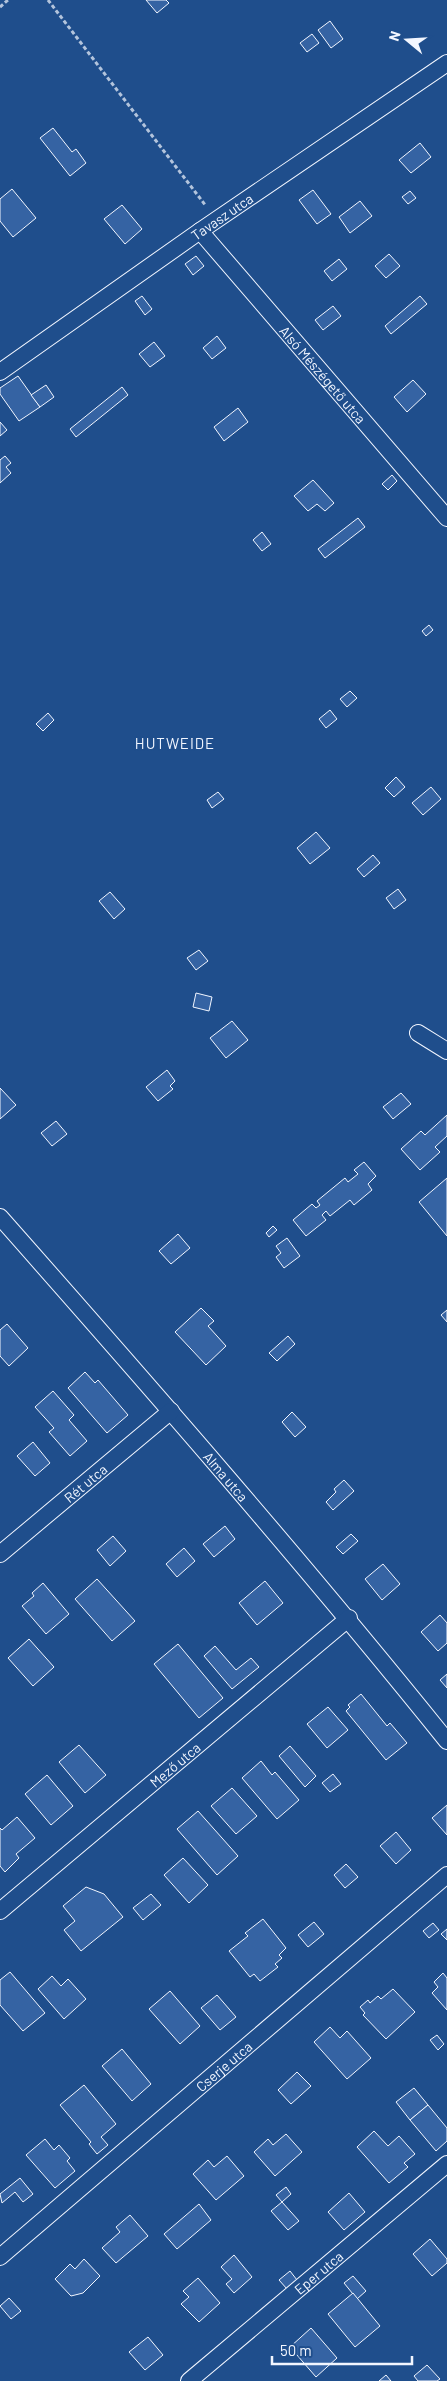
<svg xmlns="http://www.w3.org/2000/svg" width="447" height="2381" font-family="Barlow,sans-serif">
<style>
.building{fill:#3563a3;stroke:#f2f6ff}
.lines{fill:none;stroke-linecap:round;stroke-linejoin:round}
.minor-casing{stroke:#f2f6ff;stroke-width:18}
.path{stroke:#b3c4dc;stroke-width:3;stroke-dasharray:4 2.5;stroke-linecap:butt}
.minor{stroke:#1f4e8c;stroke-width:16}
.labels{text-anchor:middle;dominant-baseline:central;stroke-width:4;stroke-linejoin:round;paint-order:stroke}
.street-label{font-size:14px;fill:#f2f6ff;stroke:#1f4e8c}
.neighbourhood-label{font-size:15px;letter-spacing:1px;fill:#f2f6ff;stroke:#1f4e8c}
</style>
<rect width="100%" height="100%" fill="#1f4e8c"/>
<g class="building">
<path d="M146,0H166L169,3L157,13Z"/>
<path d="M330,21L343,39L331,48L318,30Z"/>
<path d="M312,34L319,43L307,52L300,43Z"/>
<path d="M53,128L72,152L76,149L86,163L70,176L40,138Z"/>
<path d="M420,143L431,157L411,173L399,160Z"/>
<path d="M12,189L36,218L13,237L0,221V199Z"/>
<path d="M313,190L331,214L317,224L299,200Z"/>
<path d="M410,191L416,198L408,204L402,197Z"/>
<path d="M360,201L372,216L350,233L339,217Z"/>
<path d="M122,205L142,229L125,244L104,219Z"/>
<path d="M389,254L400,266L386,278L375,266Z"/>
<path d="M196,256L204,266L193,275L185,264Z"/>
<path d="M339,259L347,269L332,281L324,271Z"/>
<path d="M142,296L152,309L145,315L135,301Z"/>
<path d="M420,296L427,304L391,334L385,326Z"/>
<path d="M333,306L341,316L323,330L315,320Z"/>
<path d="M217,336L226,348L212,359L203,348Z"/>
<path d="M154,342L165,356L150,367L139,354Z"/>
<path d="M18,376L40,407L19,421L0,394V388Z"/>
<path d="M413,380L426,394L407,412L394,397Z"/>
<path d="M46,385L54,397L40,407L31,395Z"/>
<path d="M122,387L128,395L76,437L70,429Z"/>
<path d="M238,408L248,422L224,441L214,427Z"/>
<path d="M0,422L7,430L0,436Z"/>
<path d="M5,456L11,463L6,467L11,473L0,483V460Z"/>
<path d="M392,475L397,481L388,490L382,484Z"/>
<path d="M313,480L334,503L325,511L317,504L308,511L294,496Z"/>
<path d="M358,518L365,527L325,558L318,549Z"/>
<path d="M262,532L271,544L262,551L253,540Z"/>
<path d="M429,625L433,630L426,636L422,631Z"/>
<path d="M350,691L357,698L347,707L340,699Z"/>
<path d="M330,710L337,719L326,728L319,719Z"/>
<path d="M48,713L54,720L43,731L36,724Z"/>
<path d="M396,777L405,787L394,797L385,788Z"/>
<path d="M431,787L441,799L423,815L412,803Z"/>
<path d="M218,792L224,799L212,808L207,800Z"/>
<path d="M316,832L330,848L310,864L297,848Z"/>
<path d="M373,855L380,863L364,877L357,869Z"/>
<path d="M398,889L406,900L394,909L386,898Z"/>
<path d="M110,892L125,909L114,919L99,901Z"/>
<path d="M199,950L208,961L196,970L187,958Z"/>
<path d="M196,993L212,997L209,1011L193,1007Z"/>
<path d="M232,1021L248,1040L226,1058L210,1038Z"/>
<path d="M167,1070L175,1081L170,1086L173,1089L158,1101L146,1087Z"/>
<path d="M0,1088L16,1105L0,1119Z"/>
<path d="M401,1093L411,1104L393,1119L383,1107Z"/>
<path d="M447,1115V1136L435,1147L440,1152L420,1170L401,1149L421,1131L425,1135Z"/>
<path d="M56,1121L67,1134L52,1146L41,1133Z"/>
<path d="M364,1162L376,1176L368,1184L372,1190L354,1205L350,1200L330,1216L326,1211L322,1215L326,1220L306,1236L293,1220L312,1204L316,1208L320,1205L317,1201L345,1178L348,1182L358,1174L354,1170Z"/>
<path d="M447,1178V1236L419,1202Z"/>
<path d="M273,1226L277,1230L269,1237L266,1233Z"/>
<path d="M178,1234L190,1248L171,1264L159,1251Z"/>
<path d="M287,1238L300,1256L284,1268L276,1257L281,1253L276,1246Z"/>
<path d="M201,1308L214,1321L208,1326L226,1346L206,1365L175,1332Z"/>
<path d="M447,1310V1322L441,1315Z"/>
<path d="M7,1324L28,1348L9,1366L0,1356V1330Z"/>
<path d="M288,1336L295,1344L277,1361L269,1353Z"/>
<path d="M85,1372L95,1383L98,1380L128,1415L107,1433L68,1388Z"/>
<path d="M53,1391L74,1415L69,1420L87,1441L70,1456L49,1432L54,1428L35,1407Z"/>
<path d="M292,1412L306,1427L295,1437L282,1422Z"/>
<path d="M33,1442L50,1463L35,1476L17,1456Z"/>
<path d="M344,1480L354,1491L333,1510L326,1502L336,1492L334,1489Z"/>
<path d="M225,1526L235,1539L214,1557L203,1544Z"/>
<path d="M351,1534L358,1541L343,1554L336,1547Z"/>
<path d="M113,1536L126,1551L110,1566L97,1550Z"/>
<path d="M184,1548L195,1561L177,1577L166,1564Z"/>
<path d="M383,1564L400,1584L382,1600L365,1579Z"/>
<path d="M97,1579L135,1621L112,1641L75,1599Z"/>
<path d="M265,1581L283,1603L257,1625L239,1603Z"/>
<path d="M43,1583L69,1614L46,1634L22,1606L34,1596L32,1593Z"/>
<path d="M440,1615L447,1623V1643L438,1651L421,1632Z"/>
<path d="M29,1639L54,1667L33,1686L8,1658Z"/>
<path d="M178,1644L223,1698L199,1718L154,1664Z"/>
<path d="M215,1646L236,1670L251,1658L259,1667L232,1689L204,1656Z"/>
<path d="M447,1674V1688L440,1680Z"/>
<path d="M361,1694L387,1726L390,1723L407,1743L386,1760L346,1711L350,1707L348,1705Z"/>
<path d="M328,1707L348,1730L327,1748L307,1724Z"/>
<path d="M79,1745L106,1775L85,1793L59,1762Z"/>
<path d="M290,1746L316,1776L305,1787L279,1756Z"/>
<path d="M261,1761L272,1775L275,1772L299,1800L277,1819L242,1778Z"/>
<path d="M333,1774L341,1784L330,1792L322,1783Z"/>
<path d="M47,1775L73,1806L51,1825L25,1794Z"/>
<path d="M232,1788L257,1816L236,1834L211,1806Z"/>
<path d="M447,1805V1835L432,1818Z"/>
<path d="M198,1811L238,1856L217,1875L177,1829Z"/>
<path d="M17,1817L35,1838L16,1854L19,1858L5,1872L0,1866V1828L2,1830Z"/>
<path d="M396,1832L411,1850L396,1864L380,1846Z"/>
<path d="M183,1858L208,1885L189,1903L164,1875Z"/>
<path d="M346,1864L358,1877L345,1888L334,1875Z"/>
<path d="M86,1887L104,1894L123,1917L81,1951L64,1930L75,1921L63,1906Z"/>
<path d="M151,1894L161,1905L143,1920L133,1908Z"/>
<path d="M263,1919L286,1948L279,1955L282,1958L275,1964L278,1967L260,1981L254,1974L250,1977L229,1951L248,1936L245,1933Z"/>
<path d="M314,1922L324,1934L308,1947L298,1935Z"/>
<path d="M433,1923L439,1930L429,1938L423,1931Z"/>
<path d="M447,1929V1940L441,1934Z"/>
<path d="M10,1972L45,2013L23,2031L0,2005V1980Z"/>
<path d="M443,1973L447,1978V2010L432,1993L438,1987L434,1982Z"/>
<path d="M52,1976L61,1986L68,1979L86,1999L64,2019L38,1989Z"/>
<path d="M393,1989L415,2012L386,2039L363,2015L365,2013L360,2007L368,2000L370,2003L378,1996L381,1999Z"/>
<path d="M170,1991L200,2026L180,2044L149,2009Z"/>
<path d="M217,1995L236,2017L220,2030L201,2008Z"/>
<path d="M330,2027L340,2038L347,2031L371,2058L347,2079L314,2042Z"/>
<path d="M437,2035L444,2044L438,2050L430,2040Z"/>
<path d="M122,2049L151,2084L132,2101L102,2066Z"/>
<path d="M297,2072L311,2086L291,2104L278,2090Z"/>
<path d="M84,2085L116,2124L101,2137L108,2145L97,2154L89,2144L91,2142L60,2105Z"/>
<path d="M414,2088L428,2105L410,2120L396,2102Z"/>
<path d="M428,2105L447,2128V2141L436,2151L410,2120Z"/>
<path d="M374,2131L388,2146L399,2136L415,2154L404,2163L408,2167L389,2183L357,2147Z"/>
<path d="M286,2134L302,2152L275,2176L254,2152L268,2139L273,2145Z"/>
<path d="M45,2139L54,2150L59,2145L70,2158L67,2161L75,2171L55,2188L26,2155Z"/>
<path d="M227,2156L244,2176L216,2200L193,2174L208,2160L214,2167Z"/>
<path d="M20,2178L33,2194L23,2202L15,2192L2,2203L0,2194Z"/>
<path d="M286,2187L291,2194L282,2202L276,2195Z"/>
<path d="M349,2193L365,2212L344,2230L328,2212Z"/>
<path d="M282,2202L299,2221L288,2230L271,2211Z"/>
<path d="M199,2204L211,2220L177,2249L164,2234Z"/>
<path d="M130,2215L148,2236L116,2263L102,2248L120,2232L116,2227Z"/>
<path d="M430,2239L447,2259V2263L432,2276L413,2254Z"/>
<path d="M234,2255L252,2277L234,2293L226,2284L232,2279L221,2267Z"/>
<path d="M84,2259L100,2276L83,2293L71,2296L55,2279L70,2264L75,2269Z"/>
<path d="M290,2271L297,2280L287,2289L279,2280Z"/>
<path d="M353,2276L366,2291L357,2299L344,2283Z"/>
<path d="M198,2278L220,2303L199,2322L181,2304L189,2297L183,2291Z"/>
<path d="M353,2293L380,2326L355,2347L328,2314Z"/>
<path d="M9,2298L21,2311L11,2319L0,2306Z"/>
<path d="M311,2328L337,2358L316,2377L290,2347Z"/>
<path d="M148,2337L163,2355L145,2370L129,2352Z"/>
<path d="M427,2365L440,2379L437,2381H418L414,2376Z"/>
<path d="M386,2375L391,2381H379Z"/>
</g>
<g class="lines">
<g class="minor-casing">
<g id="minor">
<path id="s1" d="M200,231L447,518"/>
<path id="s2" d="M0,372L200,231L447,63"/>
<path d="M418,1033L447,1051"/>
<path id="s3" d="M0,1217C152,1389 303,1562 447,1741"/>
<path id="s4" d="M0,1554L171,1411"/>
<path id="s5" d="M0,1911L349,1618"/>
<path id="s6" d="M0,2257L447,1875"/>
<path id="s7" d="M189,2381L447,2164"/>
</g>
</g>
<g class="path">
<path d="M48,0L206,206"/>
<path d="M0,7L8,0"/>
</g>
<use href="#minor" class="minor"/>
</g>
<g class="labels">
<g class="street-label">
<text stroke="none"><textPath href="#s2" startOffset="271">Tavasz utca</textPath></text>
<text stroke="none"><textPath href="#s1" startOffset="189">Alsó Mészégető utca</textPath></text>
<text stroke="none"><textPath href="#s3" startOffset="344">Alma utca</textPath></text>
<text stroke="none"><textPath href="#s4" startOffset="111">Rét utca</textPath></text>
<text stroke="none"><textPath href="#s5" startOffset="228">Mező utca</textPath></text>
<text stroke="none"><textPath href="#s6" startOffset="294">Cserje utca</textPath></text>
<text stroke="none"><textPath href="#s7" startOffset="169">Eper utca</textPath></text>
</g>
<g class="neighbourhood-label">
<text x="175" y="743">HUTWEIDE</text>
</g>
</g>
<g transform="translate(407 40) rotate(288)" stroke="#1f4e8c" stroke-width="4" paint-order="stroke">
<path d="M0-4L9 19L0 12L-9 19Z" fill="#f2f6ff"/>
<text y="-8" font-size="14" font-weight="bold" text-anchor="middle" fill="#f2f6ff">N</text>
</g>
<path d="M272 2356v8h140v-8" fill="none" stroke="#f2f6ff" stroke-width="2.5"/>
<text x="280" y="2356" font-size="15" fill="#f2f6ff" stroke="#1f4e8c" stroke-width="4" paint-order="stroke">50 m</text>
</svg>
